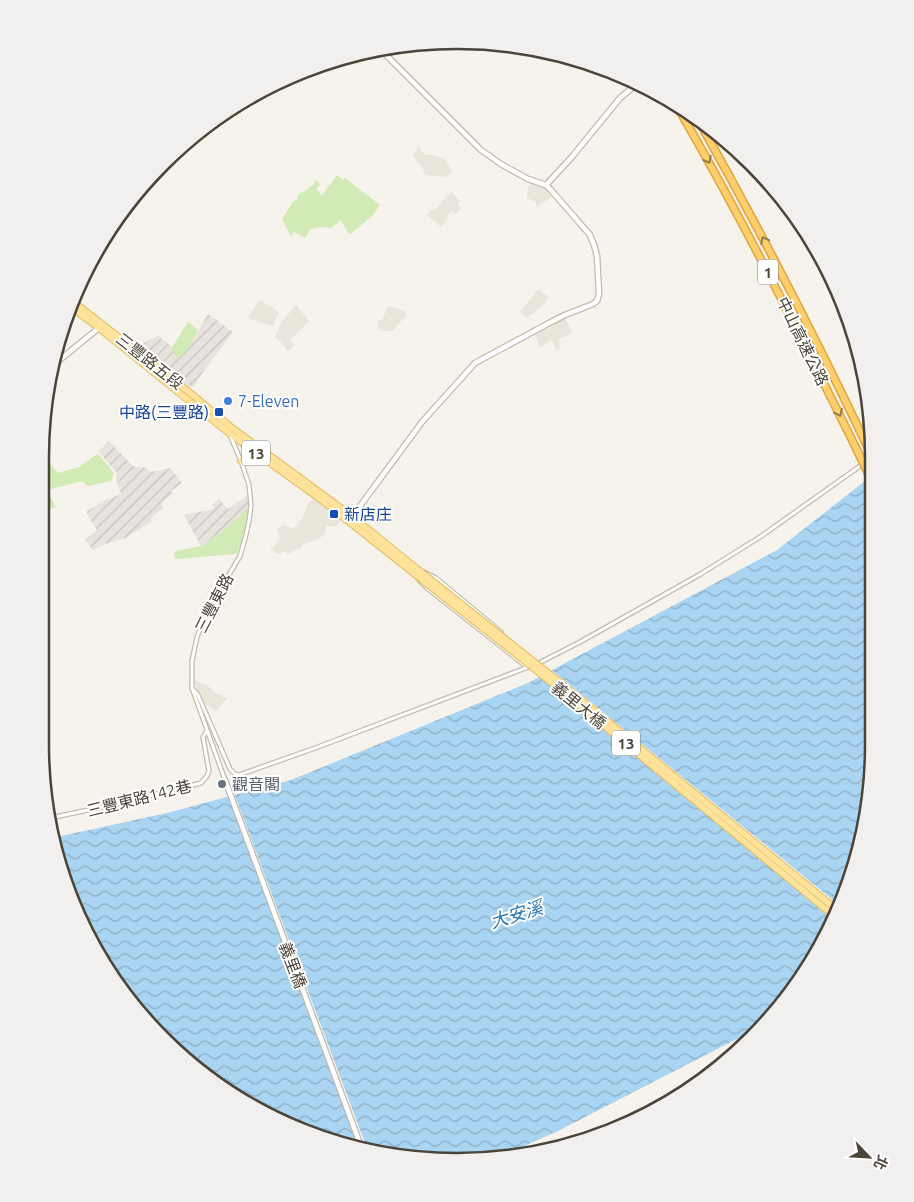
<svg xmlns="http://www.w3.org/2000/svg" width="914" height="1202" font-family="Ubuntu,'Noto Sans TC',sans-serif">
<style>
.residential{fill:#eae5da}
.industrial{fill:url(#industrial-furrows)}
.green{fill:#d2eab5}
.water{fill:url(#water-waves)}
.pier{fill:#f6f3ec}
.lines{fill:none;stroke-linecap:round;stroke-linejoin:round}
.stream{stroke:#a9d4f2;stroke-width:1}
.minor-casing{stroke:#c2bbae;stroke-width:5.5}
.tertiary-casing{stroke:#c2bbae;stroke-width:7}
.primary-casing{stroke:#e6c16a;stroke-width:8}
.motorway-casing{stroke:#e0a43c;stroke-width:9}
.minor{stroke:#fff;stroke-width:3}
.tertiary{stroke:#fff;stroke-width:4.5}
.primary{stroke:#ffe39c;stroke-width:5.5}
.motorway{stroke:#ffcf6e;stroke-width:6}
.primary-bridge-casing{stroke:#e6c16a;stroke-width:8;stroke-linecap:butt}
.motorway-bridge-casing{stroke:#e0a43c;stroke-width:9;stroke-linecap:butt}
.primary-bridge{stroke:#ffe39c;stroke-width:5.5}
.motorway-bridge{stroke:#ffcf6e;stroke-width:6}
.oneway{stroke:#937c4e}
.shop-dot{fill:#3f7fe0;stroke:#fff;stroke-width:2}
.transit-dot{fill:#1a4fb4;stroke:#fff;stroke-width:2}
.worship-dot{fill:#6b7280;stroke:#fff;stroke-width:2}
.labels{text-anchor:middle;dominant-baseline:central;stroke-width:4;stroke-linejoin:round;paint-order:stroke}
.shield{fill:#fff;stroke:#817c74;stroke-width:1}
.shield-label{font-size:15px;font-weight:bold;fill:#4b4439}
.street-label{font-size:16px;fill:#4b4439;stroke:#fff}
.shop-label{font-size:16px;fill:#366cbe;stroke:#fff;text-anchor:start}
.transit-label{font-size:16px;fill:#164399;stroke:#fff;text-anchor:end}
.worship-label{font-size:16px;fill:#5b616d;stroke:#fff;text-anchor:start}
.water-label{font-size:18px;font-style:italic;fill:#2e7ab2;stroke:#fff}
.rim{fill:none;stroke:#4b4439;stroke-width:2.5}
</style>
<defs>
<pattern id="industrial-furrows" width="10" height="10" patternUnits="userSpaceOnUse" patternTransform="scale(1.25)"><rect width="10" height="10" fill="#e6e2dd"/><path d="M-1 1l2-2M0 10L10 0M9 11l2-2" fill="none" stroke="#c7c3be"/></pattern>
<pattern id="water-waves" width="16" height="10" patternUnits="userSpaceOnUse" patternTransform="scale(1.25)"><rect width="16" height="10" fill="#a9d4f2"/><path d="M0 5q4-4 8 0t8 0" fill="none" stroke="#8caec5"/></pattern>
</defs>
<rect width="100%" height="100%" fill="#f6f3ec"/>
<g class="residential">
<path d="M418,146L422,152L426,155H433L444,158L453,172L445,177L425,175L423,169L413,155Z"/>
<path d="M531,180L543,185L552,197L536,207V202L527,198L528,188Z"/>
<path d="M451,192L460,201L458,204L461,208L456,214L452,211L447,216L449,218L441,227L427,215L431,210L434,211Z"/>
<path d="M538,289L549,297L543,305L527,318L520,312Z"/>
<path d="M260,300L279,312L273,326L247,318Z"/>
<path d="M296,305L309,321L290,340L294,346L288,351L279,340L275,337L281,323Z"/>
<path d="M388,306L402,310L407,314L393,331H381L378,329V321L382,320Z"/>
<path d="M564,317L573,333L559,339L560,348L556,350L552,340L540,348L534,332Z"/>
<path d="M315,497L342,519L335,527L326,525L325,533L320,538L302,545V547L288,554L285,551L279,554L270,550L278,542L280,536L277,531L278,528L284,525L291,528L295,527L299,521L303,518L307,506L310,501Z"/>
<path d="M194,680L207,685L218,695L220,694L225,698L228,697L216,711L202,702Z"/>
</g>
<g class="industrial">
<path d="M208,314L233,332L200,376L194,387L184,384L138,349L145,342L158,336L172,347V350L195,337Z"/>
<path d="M109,441L132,465L135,467H144L151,472L170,468L182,483L171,491L173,494L162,502L163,508L151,518L152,521L126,538L105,544L93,550L85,540L97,530L87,514V511L98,505V503L121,494L116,480L117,473L99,452Z"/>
<path d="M248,495L249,505L241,515L230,524L222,532L201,546L184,515L214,509L212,505L219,499L228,509Z"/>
</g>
<g class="green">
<path d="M337,175L343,180L345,178L380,205L373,215L351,234L348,233L341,220L331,228L322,227L311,229L305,238L293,232L292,236L291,237L282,219L293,202L298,199L297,196L301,192H304L314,184L316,180L320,184L316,189L322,195Z"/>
<path d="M188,322L198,330L189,347L179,359C175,356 172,353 172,347Z"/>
<path d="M41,454L58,473L79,467L97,454L101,457L114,473L111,481L88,486L82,481L47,490L56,507L41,513Z"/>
<path d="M249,505L246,531L237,553L235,554L176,559L175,558L174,553L176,551L201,546L222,532L230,524L241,515Z"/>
</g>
<path class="water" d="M870,477V800L852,879L804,976L764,1025L556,1132L491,1160L484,1161L375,1154L272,1119L182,1058L96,954L54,853L52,838L167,813L291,780L528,683L777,550Z"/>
<g class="pier">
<path d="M549,668L839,905L834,916L538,674Z"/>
<path d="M234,793L368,1151L362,1149L229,794Z"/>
</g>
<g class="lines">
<path class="stream" d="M143,187L249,98"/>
<g class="minor-casing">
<g id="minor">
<path d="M424,572L436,578L501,632"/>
<path d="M419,580L427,588L527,667"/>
<path d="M537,664L580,642L699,575L760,537L870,459"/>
<path d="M192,688L198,695L230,769L235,774L239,775L318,747L531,666"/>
<path d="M225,780L192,688V661L197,637L206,614L240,556L246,535L249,521L251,506L249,485L241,461L230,435"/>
<path d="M50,818L112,805L201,783L207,776L209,771L203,737L207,731"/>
</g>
</g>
<g class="tertiary-casing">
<g id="tertiary">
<path d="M546,185L571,158L620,98L638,83"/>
<path d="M51,367L100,327"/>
<path d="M349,521L422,422L475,363L551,322L565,315L593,304L597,301L599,294L597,256L594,245L590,235L551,190L546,185L528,179L501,164L481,150L379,48"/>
<path d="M225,780L362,1149"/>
</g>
</g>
<g class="primary-casing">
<g id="primary">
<path d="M72,301L194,396L232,428L353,517L417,569"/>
<path d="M70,306L99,328L229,433L323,501L415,574"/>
<path d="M241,461C246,456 250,453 257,453"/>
</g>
</g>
<g class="motorway-casing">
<g id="motorway">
<path d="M675,103C740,214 797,329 854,444"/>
<path d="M696,116C758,226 816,338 870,452"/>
</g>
</g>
<use href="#minor" class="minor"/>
<use href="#tertiary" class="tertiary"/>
<use href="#primary" class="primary"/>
<use href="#motorway" class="motorway"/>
<g class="primary-bridge-casing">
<g id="primary-bridge">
<path d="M417,569L563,685L837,910"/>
<path d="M415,574L560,689L834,916"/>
</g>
</g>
<g class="motorway-bridge-casing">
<path id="motorway-bridge" d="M854,444L870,477"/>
</g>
<use href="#primary-bridge" class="primary-bridge"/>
<use href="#motorway-bridge" class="motorway-bridge"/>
</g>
<defs><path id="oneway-chevron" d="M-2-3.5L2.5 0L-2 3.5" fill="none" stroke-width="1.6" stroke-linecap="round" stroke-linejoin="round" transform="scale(1.25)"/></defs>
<g class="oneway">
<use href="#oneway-chevron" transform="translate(708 160) rotate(61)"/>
<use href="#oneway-chevron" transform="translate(764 240) rotate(-118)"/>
<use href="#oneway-chevron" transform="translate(839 413) rotate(64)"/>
</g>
<circle class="shop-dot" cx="228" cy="401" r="5"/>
<g class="transit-dot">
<rect x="214" y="407" width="10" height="10" rx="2.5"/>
<rect x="329" y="509" width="10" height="10" rx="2.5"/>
</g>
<circle class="worship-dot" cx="222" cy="784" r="5"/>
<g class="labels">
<g class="shield">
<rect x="758" y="259.5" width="20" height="25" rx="4"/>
<rect x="242" y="440.5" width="28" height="25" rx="4"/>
<rect x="612" y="730.5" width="28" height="25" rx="4"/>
</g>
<g class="shield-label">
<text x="768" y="272">1</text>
<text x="256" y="453">13</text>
<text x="626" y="743">13</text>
</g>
<g class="street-label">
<text transform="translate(803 341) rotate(64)">中山高速公路</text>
<text transform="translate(150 361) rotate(38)">三豐路五段</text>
<text transform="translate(214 603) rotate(-63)">三豐東路</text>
<text transform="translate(579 705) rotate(39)">義里大橋</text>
<text transform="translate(139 798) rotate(-14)">三豐東路142巷</text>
<text transform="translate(293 965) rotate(69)">義里橋</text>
</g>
<g class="shop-label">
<text x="238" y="401">7-Eleven</text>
</g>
<g class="transit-label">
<text x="209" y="412">中路(三豐路)</text>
<text x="344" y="514" text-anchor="start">新店庄</text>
</g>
<g class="worship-label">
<text x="232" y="784">觀音閣</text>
</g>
<g class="water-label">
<text transform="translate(516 914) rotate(-17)">大安溪</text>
</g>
</g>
<path d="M0 0H914V1202H0ZM457 49H457A408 408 0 0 1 865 457V745A408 408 0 0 1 457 1153H457A408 408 0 0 1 49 745V457A408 408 0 0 1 457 49Z" fill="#f1f0ef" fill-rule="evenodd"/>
<path class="rim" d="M457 49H457A408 408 0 0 1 865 457V745A408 408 0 0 1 457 1153H457A408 408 0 0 1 49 745V457A408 408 0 0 1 457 49Z"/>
<g transform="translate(869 1157) rotate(115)" stroke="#ffffff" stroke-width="4" paint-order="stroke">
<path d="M0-4L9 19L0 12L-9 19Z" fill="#4b4439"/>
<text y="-8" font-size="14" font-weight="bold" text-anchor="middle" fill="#4b4439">北</text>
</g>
</svg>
